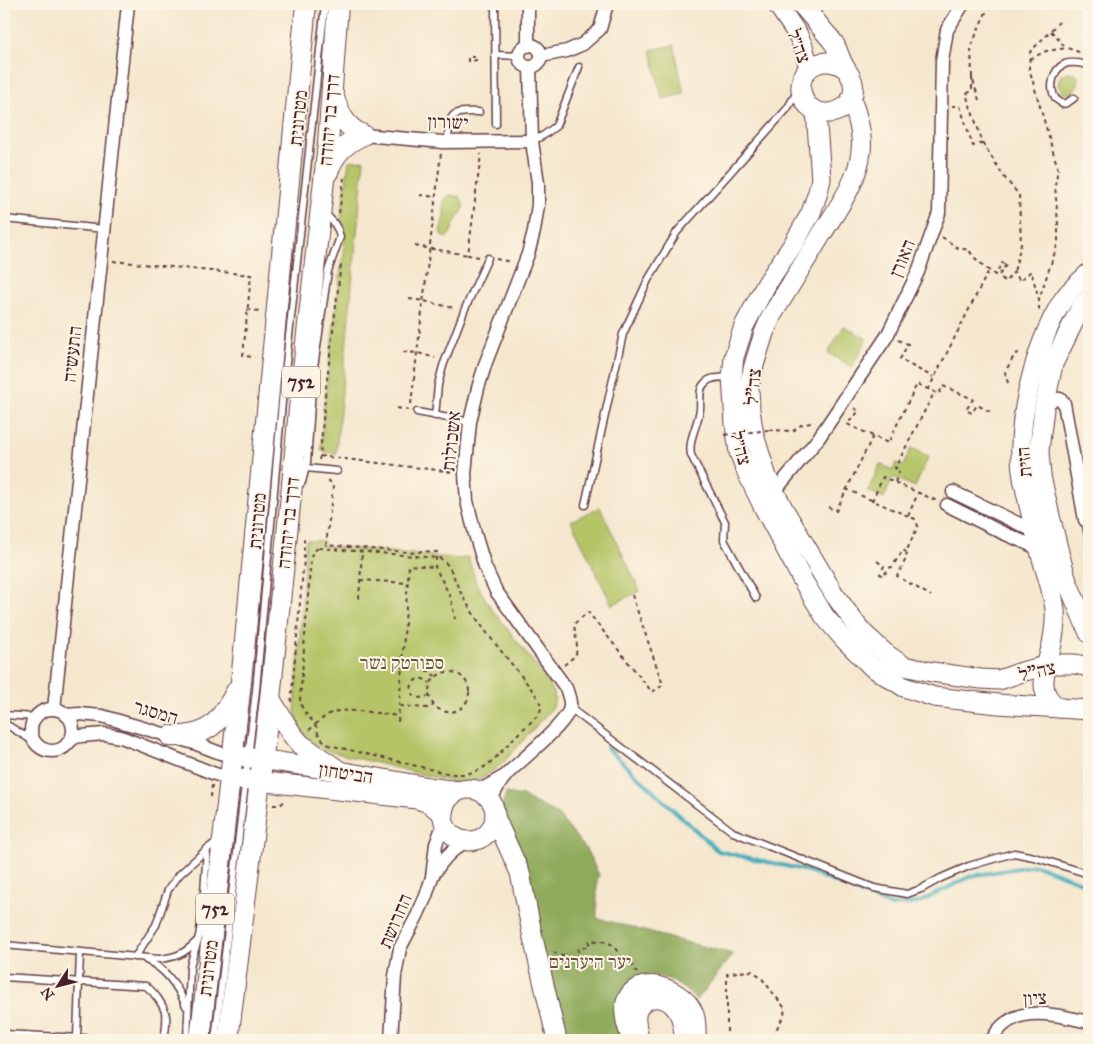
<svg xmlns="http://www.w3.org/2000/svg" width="1093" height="1044" font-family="'IM FELL Great Primer','Frank Ruhl Libre',serif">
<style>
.green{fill:#b4c466;stroke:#7f7248}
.forest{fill:#8faa5b;stroke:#6c6443}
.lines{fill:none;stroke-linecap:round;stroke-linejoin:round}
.stream{stroke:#3caabb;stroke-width:4}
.lane-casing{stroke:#643d43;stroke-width:9}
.street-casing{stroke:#643d43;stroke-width:15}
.secondary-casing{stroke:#643d43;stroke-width:21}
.primary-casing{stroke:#643d43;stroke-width:22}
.path{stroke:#643d43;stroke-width:2;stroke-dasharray:4 4;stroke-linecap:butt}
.lane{stroke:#fff;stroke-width:6}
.street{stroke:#fff;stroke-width:12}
.secondary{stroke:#fff;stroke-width:19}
.primary{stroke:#fff;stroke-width:20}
.path-bridge{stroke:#643d43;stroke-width:2;stroke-dasharray:4 4;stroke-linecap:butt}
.labels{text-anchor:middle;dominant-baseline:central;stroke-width:4;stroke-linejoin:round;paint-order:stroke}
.shield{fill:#fcf5e5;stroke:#7f5f63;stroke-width:1}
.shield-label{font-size:18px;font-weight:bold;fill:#4a1f2b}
.street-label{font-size:19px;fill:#4a1f2b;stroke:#fcf5e5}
.park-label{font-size:19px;fill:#6a513d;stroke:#fcf5e5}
</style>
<rect width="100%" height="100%" fill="#fcf5e5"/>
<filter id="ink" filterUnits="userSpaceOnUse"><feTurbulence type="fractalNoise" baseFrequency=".02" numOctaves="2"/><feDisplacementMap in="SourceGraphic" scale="10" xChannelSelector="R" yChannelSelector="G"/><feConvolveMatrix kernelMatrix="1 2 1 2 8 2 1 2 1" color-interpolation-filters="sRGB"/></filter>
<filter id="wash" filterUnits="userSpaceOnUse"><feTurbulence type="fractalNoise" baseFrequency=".0096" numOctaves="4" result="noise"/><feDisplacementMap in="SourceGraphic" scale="20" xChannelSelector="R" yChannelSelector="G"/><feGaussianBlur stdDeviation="1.12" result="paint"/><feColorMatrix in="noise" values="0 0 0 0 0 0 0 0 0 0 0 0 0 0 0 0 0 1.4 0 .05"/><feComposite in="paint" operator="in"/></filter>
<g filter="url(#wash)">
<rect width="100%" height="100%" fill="#f5e7ce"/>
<g class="green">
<path d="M674,45L684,94L662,99L651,50Z"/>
<path d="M1068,72L1076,74L1079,82L1075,89L1070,95L1062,92L1058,84L1061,75Z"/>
<path d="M364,160L336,454L321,451L323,416L340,274L344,253V230L342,227L341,218L349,161Z"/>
<path d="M451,195L460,197C468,210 459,213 454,224C452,230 451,233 446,238L442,236L440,231L444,217V201L447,197Z"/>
<path d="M844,326L867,339L852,367L828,353Z"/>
<path d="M911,448L929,456L915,487L893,477L884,498L868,491L880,464L893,470L896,463L903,466Z"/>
<path d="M600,507L640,591L612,605L571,521Z"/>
<path d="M306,540L324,541V546L416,554L460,559L468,557L476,583L491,608L540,671L551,687L555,698L553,707L503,763L486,776L474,781L457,783L324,750C304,736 301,735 295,711Z"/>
</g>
<path class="forest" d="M506,793L523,796L558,815L586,849L599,875L597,880V918L681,941L733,954L697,1000L683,988L669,979L648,974L637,981L623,1040H564L503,817L501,808Z"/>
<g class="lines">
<path class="stream" d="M607,748L718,851L808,871L891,906L918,903L971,876L1036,865L1089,885"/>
</g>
</g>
<g filter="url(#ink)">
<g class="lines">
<g class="lane-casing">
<g id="lane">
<path d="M495,4L496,124"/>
<path d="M495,55L520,56"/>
<path d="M1074,98L1067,103L1062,104C1062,103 1057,100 1056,99C1048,88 1053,69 1065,64C1072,61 1082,64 1089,65"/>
<path d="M532,141L544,135L556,126L579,67"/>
<path d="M448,142C449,114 449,111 479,112"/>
<path d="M4,219L104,229"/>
<path d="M731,377C722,378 711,376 705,383C698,389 701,401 700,409C698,425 688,439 691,455L725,522L724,540L756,598"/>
<path d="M417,412L470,422"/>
<path d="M435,416L438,385L443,366L464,311L488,258"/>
<path d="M306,468L337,471"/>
<path d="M297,488L302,482L307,463L313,374L328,271L340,237L338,230L334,223L324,212"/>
<path d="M585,505L623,334L648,280L677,232L787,109L797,92"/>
<path d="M1085,520L1088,536"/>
<path d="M570,708L733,832L874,888L907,894L921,889L941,878L969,866L1014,853L1034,857L1089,874"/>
<path d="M4,715L35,717"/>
<path d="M4,723L36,743"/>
<path d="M4,945L159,959C177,957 184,954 197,941"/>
<path d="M135,957L156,925L168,890L179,875L207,849L218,841"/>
<path d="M146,960C165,968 178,987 186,1006"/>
<path d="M4,977L146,986C154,992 164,1005 166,1016C167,1024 165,1032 164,1040"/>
<path d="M4,1034L118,1040"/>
<path d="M77,1038L80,952"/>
<path d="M187,1040L190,968C192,955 198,944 200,931C204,904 205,876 207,849"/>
<path d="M215,1040L256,690L283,391L325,4"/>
</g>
</g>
<g class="street-casing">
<g id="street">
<circle cx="530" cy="56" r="11"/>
<path d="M528,46V4"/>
<path d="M541,56L567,51L583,44L600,29L607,4"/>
<path d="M363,135L443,142L532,141"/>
<path d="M1044,408C1049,402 1053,398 1060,399L1064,403L1085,520"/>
<path d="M775,491L818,439L887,336L918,272L939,213L942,61L947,30L963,4"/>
<path d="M953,492L1036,532L1040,533"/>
<path d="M947,505L1001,532L1040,549L1042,547"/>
<path d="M54,709L128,4"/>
<circle cx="52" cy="730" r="21"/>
<path d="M66,715L79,714L102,716L194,743L220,753L233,755"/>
<path d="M68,742L76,737L81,736L104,734L121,737L215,774L230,778"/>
<path d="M479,791L503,777"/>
<path d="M491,800C495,791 500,782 507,774C520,761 568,723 570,707C571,701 568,694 566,688L496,591L485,567L475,534L467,501L465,474L470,422L478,388L486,362L528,254L534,231L538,205V183L532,141L530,67"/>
<path d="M433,875C443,859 451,850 468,840"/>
<path d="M391,1040L395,976L400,948L417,916L426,896L432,877L436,844L444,822"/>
<path d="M992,1040C1012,1001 1055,1015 1089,1022"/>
</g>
</g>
<g class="secondary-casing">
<g id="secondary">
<path d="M777,4L798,35L803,46L809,68"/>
<path d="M801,4C809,13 816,21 823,30C827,35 832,40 835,45C839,53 841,62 846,69C849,74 852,77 853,83C859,118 805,125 801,90C799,64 828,54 846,69"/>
<path d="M851,99C857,113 863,136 861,151C858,183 836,210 820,237C804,263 788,289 772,315L764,333L754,365L749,387L750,410L754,435L767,477L783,508L834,594L861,631L886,654L904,666L932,672L981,679L999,680L1025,671L1054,664H1075L1089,667"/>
<path d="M816,111L821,179L818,192L811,213L794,243L767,283L744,326L734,357L732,377L735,424L739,452L748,475L763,506L803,581L825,617L843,638L872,667L904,687L934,697L998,704L1089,710"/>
<path d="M1089,299L1081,307L1053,364L1044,408L1039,451L1041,476L1050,516L1060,556L1067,581L1089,633"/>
<path d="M1060,708C1033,694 1047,666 1052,644C1054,633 1056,622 1055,610C1053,590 1045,571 1040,551C1034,527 1028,502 1023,478C1014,426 1035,345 1063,300C1069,290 1081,281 1089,273"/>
<path d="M233,755L339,771L435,788L458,791"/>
<path d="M230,778L417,799L429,803L444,815"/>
<circle cx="469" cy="815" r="26"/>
<path d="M495,817L520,873L533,938L557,1040"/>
<path d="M638,1034C637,1027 634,1019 637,1011C645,993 667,994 677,1010C683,1019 684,1030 684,1040"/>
<path d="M632,1040C628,1029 622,1014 626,1002C636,972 681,988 692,1010C697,1018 696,1031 696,1040"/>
</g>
</g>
<g class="primary-casing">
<g id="primary">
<path d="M333,94C338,111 345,128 363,135"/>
<path d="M328,172C334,154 345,143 363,135"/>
<path d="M270,699L291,733L300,744L339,771"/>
<path d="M170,736C209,738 220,722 237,690"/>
<path d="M200,1040L241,682L306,4"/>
<path d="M228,1040L270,699L291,495L301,388L328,144L338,4"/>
</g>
</g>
<g class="path">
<path d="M1051,31L1066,48"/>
<path d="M475,57H468V61L478,60"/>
<path d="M1030,59L1046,51L1067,48L1085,54"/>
<path d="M972,77V91L966,94L983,143L1004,177L1019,195L1021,244L1014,272"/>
<path d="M979,100L972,77L971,47L984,16L992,4"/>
<path d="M952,106H960L973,146L983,143"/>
<path d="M420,195L436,197"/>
<path d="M339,213L344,178"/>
<path d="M942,237L958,248L969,250C974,259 986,268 995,275L1002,263L1006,265"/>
<path d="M415,246L468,255"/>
<path d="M479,257L468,255L481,154"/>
<path d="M496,259L511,262"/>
<path d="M113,261L251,275L243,356L255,357"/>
<path d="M1006,265L999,275L1005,282L1014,272L1020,281L1031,271L1039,299"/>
<path d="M409,299L424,301L454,308"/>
<path d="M247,310L260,311"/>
<path d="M1039,310V299L1058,243V224L1055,185L1058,169L1029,68L1030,52L1059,22"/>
<path d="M898,340L908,344L900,359L912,366L933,377"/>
<path d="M403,352L418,353L435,358"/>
<path d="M1008,383L1005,372L1015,354L1022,352"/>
<path d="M928,390L989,270"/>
<path d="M411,404L441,153"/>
<path d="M397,408L408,410"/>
<path d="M854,408L859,411L847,424L873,436"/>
<path d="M769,430L793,431L801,425L815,422"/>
<path d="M320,456L454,472"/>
<path d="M319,460L320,456L325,396L341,264"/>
<path d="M328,480L332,484L333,487L326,545L417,553L421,551L437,552L435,567L451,598L455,619"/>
<path d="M895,482L900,470L895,468L934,393"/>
<path d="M846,489L915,519L918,526L906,552L907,557L897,576L931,596"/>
<path d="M872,501L883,477L937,501"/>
<path d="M828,507L836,511L873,436L888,443L917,384L939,394L943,386L973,399L966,410L972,413L977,405L993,413"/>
<path d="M908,516L918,493"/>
<path d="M319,548L439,558C452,564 454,581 461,593C481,631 513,663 538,698C541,704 542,708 539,714C531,723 521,730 513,739C490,764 479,780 442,772L329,745C325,742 320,738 318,733C316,727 319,730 315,725C309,715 302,713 300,700L311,558C312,552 314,550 319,548Z"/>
<path d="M877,561L884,566L880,574L884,576L888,568L892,567L903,550L906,552"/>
<path d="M360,580L408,583"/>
<path d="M359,599L362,552"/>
<path d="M564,665L576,655L577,646L574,624L588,612L652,692L663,685L632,595"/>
<path d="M402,668L429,671L435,676"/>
<circle cx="449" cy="692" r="20"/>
<path d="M430,696C425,696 421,699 417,697C406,694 412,676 423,679C426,680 428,682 430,683"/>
<path d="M291,702L304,559V535"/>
<path d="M400,706L427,708L434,705"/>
<path d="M398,722L409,565L435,567"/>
<path d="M309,730C316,724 323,717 331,713C344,707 383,714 398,716"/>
<path d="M211,797L212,785"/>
<path d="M273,805H280L286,800"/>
<path d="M553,952C562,957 569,959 579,957L578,949L589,946V941C609,940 614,942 622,961L632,964L637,973"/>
<path d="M727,1040V974L737,972L752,971L760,976L780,1002L785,1008L784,1015L775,1032L776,1040"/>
</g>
<use href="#lane" class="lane"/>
<use href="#street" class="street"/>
<use href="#secondary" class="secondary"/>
<use href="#primary" class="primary"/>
<path class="path-bridge" d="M725,435L769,430"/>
</g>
</g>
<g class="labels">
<g class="shield">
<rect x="282" y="366.5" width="38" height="31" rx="4"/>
<rect x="196" y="893.5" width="38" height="31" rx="4"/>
</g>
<g class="shield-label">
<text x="301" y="382">752</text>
<text x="215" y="909">752</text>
</g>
<g class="street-label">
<text transform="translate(799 46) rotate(70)">צה״ל</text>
<text transform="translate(298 118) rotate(-84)">מטרונית</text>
<text transform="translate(329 120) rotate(-85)">דרך בר יהודה</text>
<text transform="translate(448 122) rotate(2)">ישורון</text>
<text transform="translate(902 258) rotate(-67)">האורן</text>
<text transform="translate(72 354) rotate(-84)">התעשיה</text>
<text transform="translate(753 387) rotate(-85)">צה"ל</text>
<text transform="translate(451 441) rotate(-84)">אשכולות</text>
<text transform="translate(741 448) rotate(76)">צה״ל</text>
<text transform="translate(1024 462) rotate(-95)">הזית</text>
<text transform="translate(257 521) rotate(-85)">מטרונית</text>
<text transform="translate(288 523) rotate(-84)">דרך בר יהודה</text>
<text transform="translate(1037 671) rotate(-13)">צה"ל</text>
<text transform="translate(156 712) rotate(16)">המסגר</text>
<text transform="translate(346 773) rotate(9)">הביטחון</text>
<text transform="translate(395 921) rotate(-67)">החרושת</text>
<text transform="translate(208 968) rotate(-83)">מטרונית</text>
<text transform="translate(1035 998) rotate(-3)">ציון</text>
</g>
<g class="park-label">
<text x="402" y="662">ספורטק נשר</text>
<text x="590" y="961">יער היערנים</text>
</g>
</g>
<rect width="1093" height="1044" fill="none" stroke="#fcf5e5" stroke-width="20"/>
<g transform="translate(58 986) rotate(234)" stroke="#fcf5e5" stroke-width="4" paint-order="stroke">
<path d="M0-4L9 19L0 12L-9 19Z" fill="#4a1f2b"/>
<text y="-8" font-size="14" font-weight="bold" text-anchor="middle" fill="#4a1f2b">N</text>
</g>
</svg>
